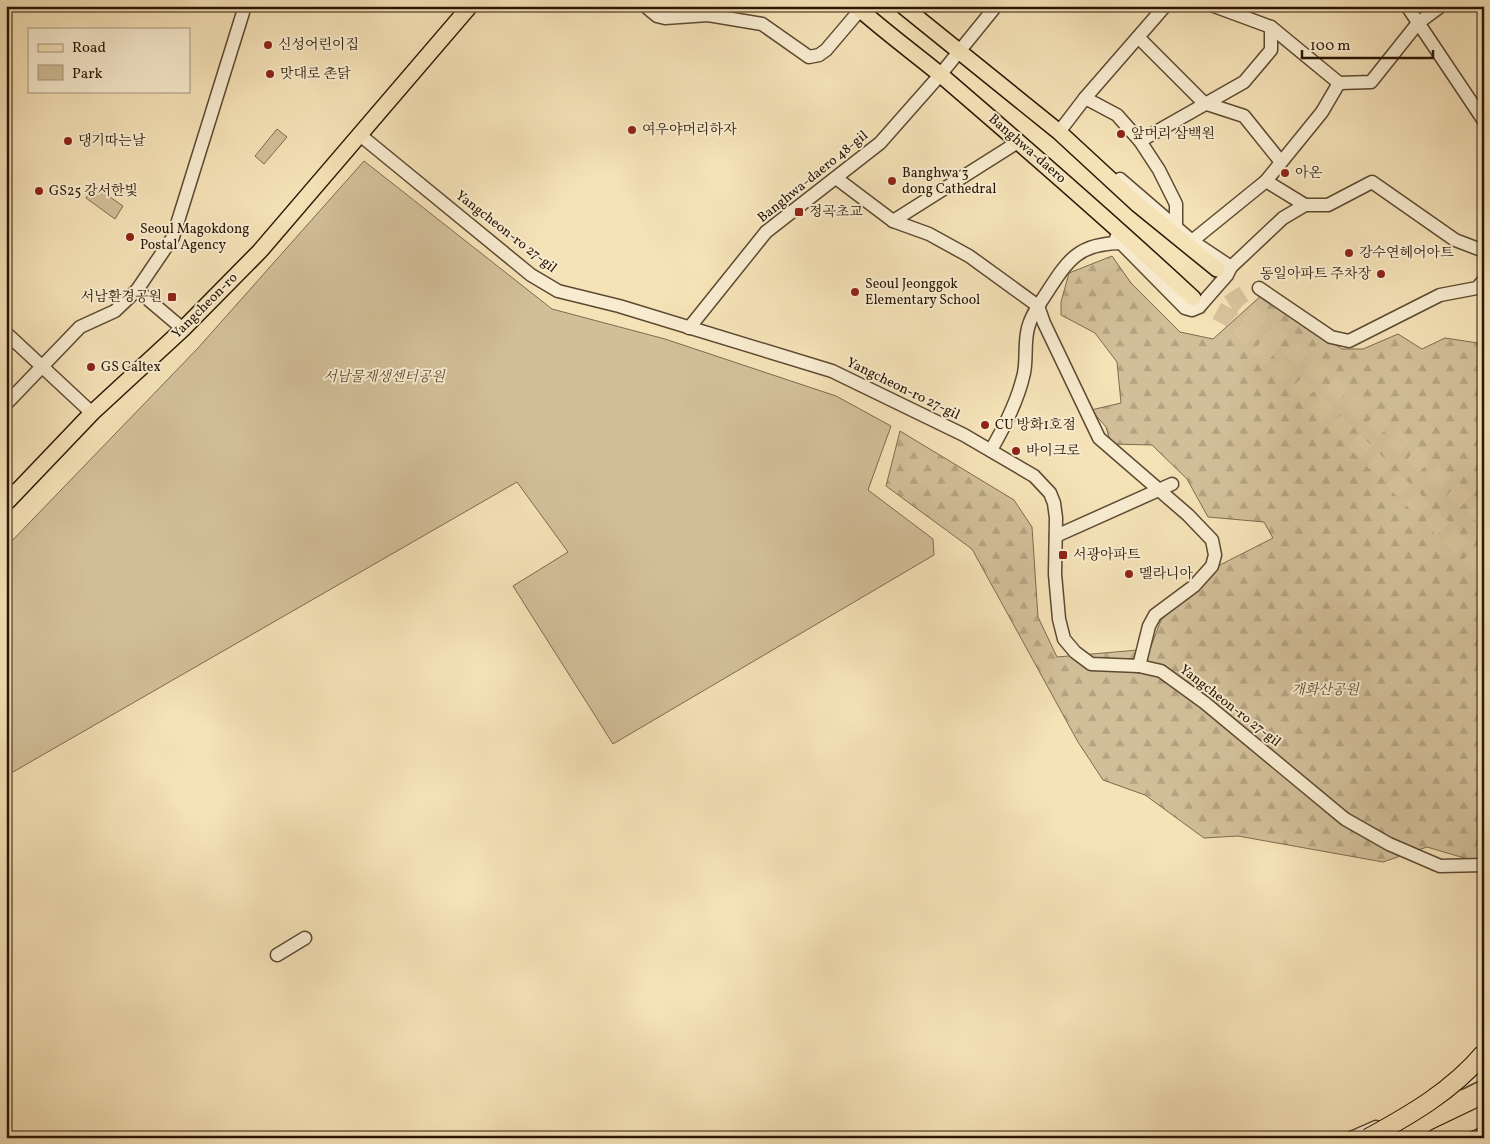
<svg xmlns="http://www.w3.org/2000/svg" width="1490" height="1144" font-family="Vollkorn,'Noto Serif KR',serif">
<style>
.forest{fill:url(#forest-firs);stroke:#7e6a4e}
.park{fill:#d2bf99;stroke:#7e6a4e}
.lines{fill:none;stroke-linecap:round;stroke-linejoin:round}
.highway-tunnel{stroke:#d7c39c;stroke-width:18;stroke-dasharray:18 9;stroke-linecap:butt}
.minor-casing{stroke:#5d4931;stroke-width:15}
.major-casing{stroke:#2a1604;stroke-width:18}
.highway-casing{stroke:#2a1604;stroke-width:20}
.minor{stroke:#f8ecd0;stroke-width:12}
.major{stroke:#f5e2b7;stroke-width:15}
.highway{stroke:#f5e2b7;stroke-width:18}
.highway-bridge-casing{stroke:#2a1604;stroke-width:20;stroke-linecap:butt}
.highway-bridge{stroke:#f5e2b7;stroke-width:18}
.poi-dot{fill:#8f2418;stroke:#f8ecd0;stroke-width:2}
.labels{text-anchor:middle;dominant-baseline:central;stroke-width:4;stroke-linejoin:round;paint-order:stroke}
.poi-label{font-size:14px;fill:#2a1604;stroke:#f8ecd0;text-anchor:start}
.street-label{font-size:14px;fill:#2a1604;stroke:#f8ecd0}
.park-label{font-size:14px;font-style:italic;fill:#5c4931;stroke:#f8ecd0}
</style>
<defs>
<pattern id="forest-firs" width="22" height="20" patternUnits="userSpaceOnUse" patternTransform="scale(1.25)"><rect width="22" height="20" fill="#d2bf99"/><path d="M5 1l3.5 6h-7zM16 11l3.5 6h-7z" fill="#b4a382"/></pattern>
</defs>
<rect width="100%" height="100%" fill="#f5e2b7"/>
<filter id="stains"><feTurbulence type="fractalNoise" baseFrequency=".004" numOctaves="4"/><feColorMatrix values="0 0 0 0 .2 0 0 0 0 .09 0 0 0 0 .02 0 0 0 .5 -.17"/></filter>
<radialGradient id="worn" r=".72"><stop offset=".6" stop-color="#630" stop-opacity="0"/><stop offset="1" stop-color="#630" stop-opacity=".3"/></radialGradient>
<path class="forest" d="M1112,256L1131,283L1180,332L1213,339L1263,294L1342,349H1363L1398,334L1422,349L1445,338L1484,344V858L1471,860L1427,847L1383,862L1238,836L1204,838L1145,795L1103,780L1078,742L972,549L886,486L900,431L1014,500L1032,527L1038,617L1057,657L1150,649L1161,620L1218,566L1273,538L1264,522L1208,517L1187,479L1152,445L1111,444L1106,427L1091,410L1121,403L1117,362L1095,333L1061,315V302L1069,273Z"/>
<g class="park">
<path d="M277,129L287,137L264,164L255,156Z"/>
<path d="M364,161L552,309L665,339L836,396L891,426L868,490L933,539L934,555L613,744L513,586L568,552L517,482L6,776V547L198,348Z"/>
<path d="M94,186L123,206L115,219L86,198Z"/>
</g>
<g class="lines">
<g class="highway-tunnel">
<path d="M1217,269L1241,306L1484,516"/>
<path d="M1193,298L1230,318L1469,555L1484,574"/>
</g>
<g class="minor-casing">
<g id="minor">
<path d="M645,6L657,16L665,18L708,15L762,24L809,57L819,55L826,50L860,10"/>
<path d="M1214,6L1271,27L1339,83"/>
<path d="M1407,6L1484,121"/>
<path d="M1138,37L1204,103L1244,116L1281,162"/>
<path d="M1339,83L1371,82L1418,23L1441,6"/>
<path d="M1085,98L1117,115L1140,141L1159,170L1176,204V225"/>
<path d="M1059,132L1085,98L1165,6"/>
<path d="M360,135L531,275L558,291L619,306L832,371L964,435L1034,476L1050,493L1054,503L1056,518L1055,574L1059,619L1064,639L1075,652L1091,664L1139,666L1161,671L1205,703L1345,819L1389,844L1440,866L1484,865"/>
<path d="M1140,141L1244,82L1271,50V27"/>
<path d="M836,178L893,221L1018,142"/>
<path d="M1266,181L1305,205H1328L1372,182L1455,240L1484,251"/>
<path d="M893,221L929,234L969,256L1038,306L1044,323L1099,438L1188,515L1212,540L1215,555L1212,566L1194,586L1155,615L1149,626L1139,666"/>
<path d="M1116,238L1185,308L1192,310L1199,307L1227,275L1231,267L1192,241L1120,179"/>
<path d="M1192,241L1266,181L1322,112L1339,83"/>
<path d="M1231,267L1283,218L1305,205"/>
<path d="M1259,288L1331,337L1349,341L1440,295L1477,288L1484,280"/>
<path d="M137,290L183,329"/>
<path d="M689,328L766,232L880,143L940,75L996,6"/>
<path d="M6,333L92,413"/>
<path d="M6,404L80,327L115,311L137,290L173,237L245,6"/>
<path d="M991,450C1005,426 1018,401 1024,373C1027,358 1024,343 1028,328C1031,315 1039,305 1046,294C1068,260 1078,243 1122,243"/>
<path d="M1056,536L1172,484"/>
<path d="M277,955L305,938"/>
<path d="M1460,1083L1484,1071"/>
<path d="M1351,1138L1376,1127"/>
</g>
</g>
<g class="major-casing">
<g id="major">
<path d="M856,6C884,31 914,53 942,76C1027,149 1111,222 1193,298"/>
<path d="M903,6L1059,132L1137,204L1217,269"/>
<path d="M6,503L92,413L183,329L260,251L470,6"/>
</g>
</g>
<g class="highway-casing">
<g id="highway">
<path d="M1436,1138L1484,1115"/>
<path d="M1483,1138H1484"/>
</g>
</g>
<use href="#minor" class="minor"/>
<use href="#major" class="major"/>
<use href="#highway" class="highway"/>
<g class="highway-bridge-casing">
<path id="highway-bridge" d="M1368,1138C1410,1115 1452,1091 1484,1053"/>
</g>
<use href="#highway-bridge" class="highway-bridge"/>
</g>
<g class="poi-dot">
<circle cx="268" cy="45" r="5"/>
<circle cx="270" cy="74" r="5"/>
<circle cx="632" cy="130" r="5"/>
<circle cx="1121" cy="134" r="5"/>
<circle cx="68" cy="141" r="5"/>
<circle cx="1285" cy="173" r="5"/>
<circle cx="892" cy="181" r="5"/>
<circle cx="39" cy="191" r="5"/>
<rect x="794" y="207" width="10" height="10" rx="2.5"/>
<circle cx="130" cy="237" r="5"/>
<circle cx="1349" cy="253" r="5"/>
<circle cx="1381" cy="274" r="5"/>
<circle cx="855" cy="292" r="5"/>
<rect x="167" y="292" width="10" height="10" rx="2.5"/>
<circle cx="91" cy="367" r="5"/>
<circle cx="985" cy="425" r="5"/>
<circle cx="1016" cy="451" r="5"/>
<rect x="1058" y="550" width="10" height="10" rx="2.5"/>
<circle cx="1129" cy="574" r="5"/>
</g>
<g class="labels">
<g class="poi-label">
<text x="278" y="45">신성어린이집</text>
<text x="280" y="74">맛대로 촌닭</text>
<text x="642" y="130">여우야머리하자</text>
<text x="1131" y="134">앞머리 삼백원</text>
<text x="78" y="141">댕기따는날</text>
<text x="902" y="173">Banghwa 3<tspan x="902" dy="16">dong Cathedral</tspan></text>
<text x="1295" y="173">아온</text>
<text x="49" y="191">GS25 강서한빛</text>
<text x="809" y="212">정곡초교</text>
<text x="140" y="229">Seoul Magokdong<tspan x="140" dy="16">Postal Agency</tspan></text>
<text x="1359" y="253">강수연헤어아트</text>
<text x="1371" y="274" text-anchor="end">동일아파트 주차장</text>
<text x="865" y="284">Seoul Jeonggok<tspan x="865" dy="16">Elementary School</tspan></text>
<text x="162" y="297" text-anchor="end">서남환경공원</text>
<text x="101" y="367">GS Caltex</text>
<text x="995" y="425">CU 방화1호점</text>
<text x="1026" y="451">바이크로</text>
<text x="1073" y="555">서광아파트</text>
<text x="1139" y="574">멜라니아</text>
</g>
<g class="street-label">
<text transform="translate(1027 149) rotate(41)">Banghwa-daero</text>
<text transform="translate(813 177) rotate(-39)">Banghwa-daero 48-gil</text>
<text transform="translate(506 232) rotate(38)">Yangcheon-ro 27-gil</text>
<text transform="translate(205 306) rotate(-45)">Yangcheon-ro</text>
<text transform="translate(903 389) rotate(26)">Yangcheon-ro 27-gil</text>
<text transform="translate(1230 706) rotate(38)">Yangcheon-ro 27-gil</text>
</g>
<g class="park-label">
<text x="384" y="377">서남물재생센터공원</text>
<text x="1325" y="690">개화산공원</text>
</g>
</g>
<rect width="1490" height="1144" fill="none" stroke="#f5e2b7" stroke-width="25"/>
<rect x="8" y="8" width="1475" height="1129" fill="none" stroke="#2a1604" stroke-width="2.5"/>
<rect x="12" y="12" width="1465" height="1119" fill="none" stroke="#2a1604"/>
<rect x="28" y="28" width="162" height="65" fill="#f8ecd0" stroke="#a6967e"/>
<rect x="38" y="44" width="25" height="8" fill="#f5e2b7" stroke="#a6967e"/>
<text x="72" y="52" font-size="15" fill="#2a1604">Road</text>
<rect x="38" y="65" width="25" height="15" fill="#d2bf99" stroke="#a6967e"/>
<text x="72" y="78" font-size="15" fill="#2a1604">Park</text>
<path d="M1302 50v8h131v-8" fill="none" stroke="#2a1604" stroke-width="2.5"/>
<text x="1310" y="50" font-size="15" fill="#2a1604" stroke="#f8ecd0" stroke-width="4" paint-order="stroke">100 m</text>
<rect width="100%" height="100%" filter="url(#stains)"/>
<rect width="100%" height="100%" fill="url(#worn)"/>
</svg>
